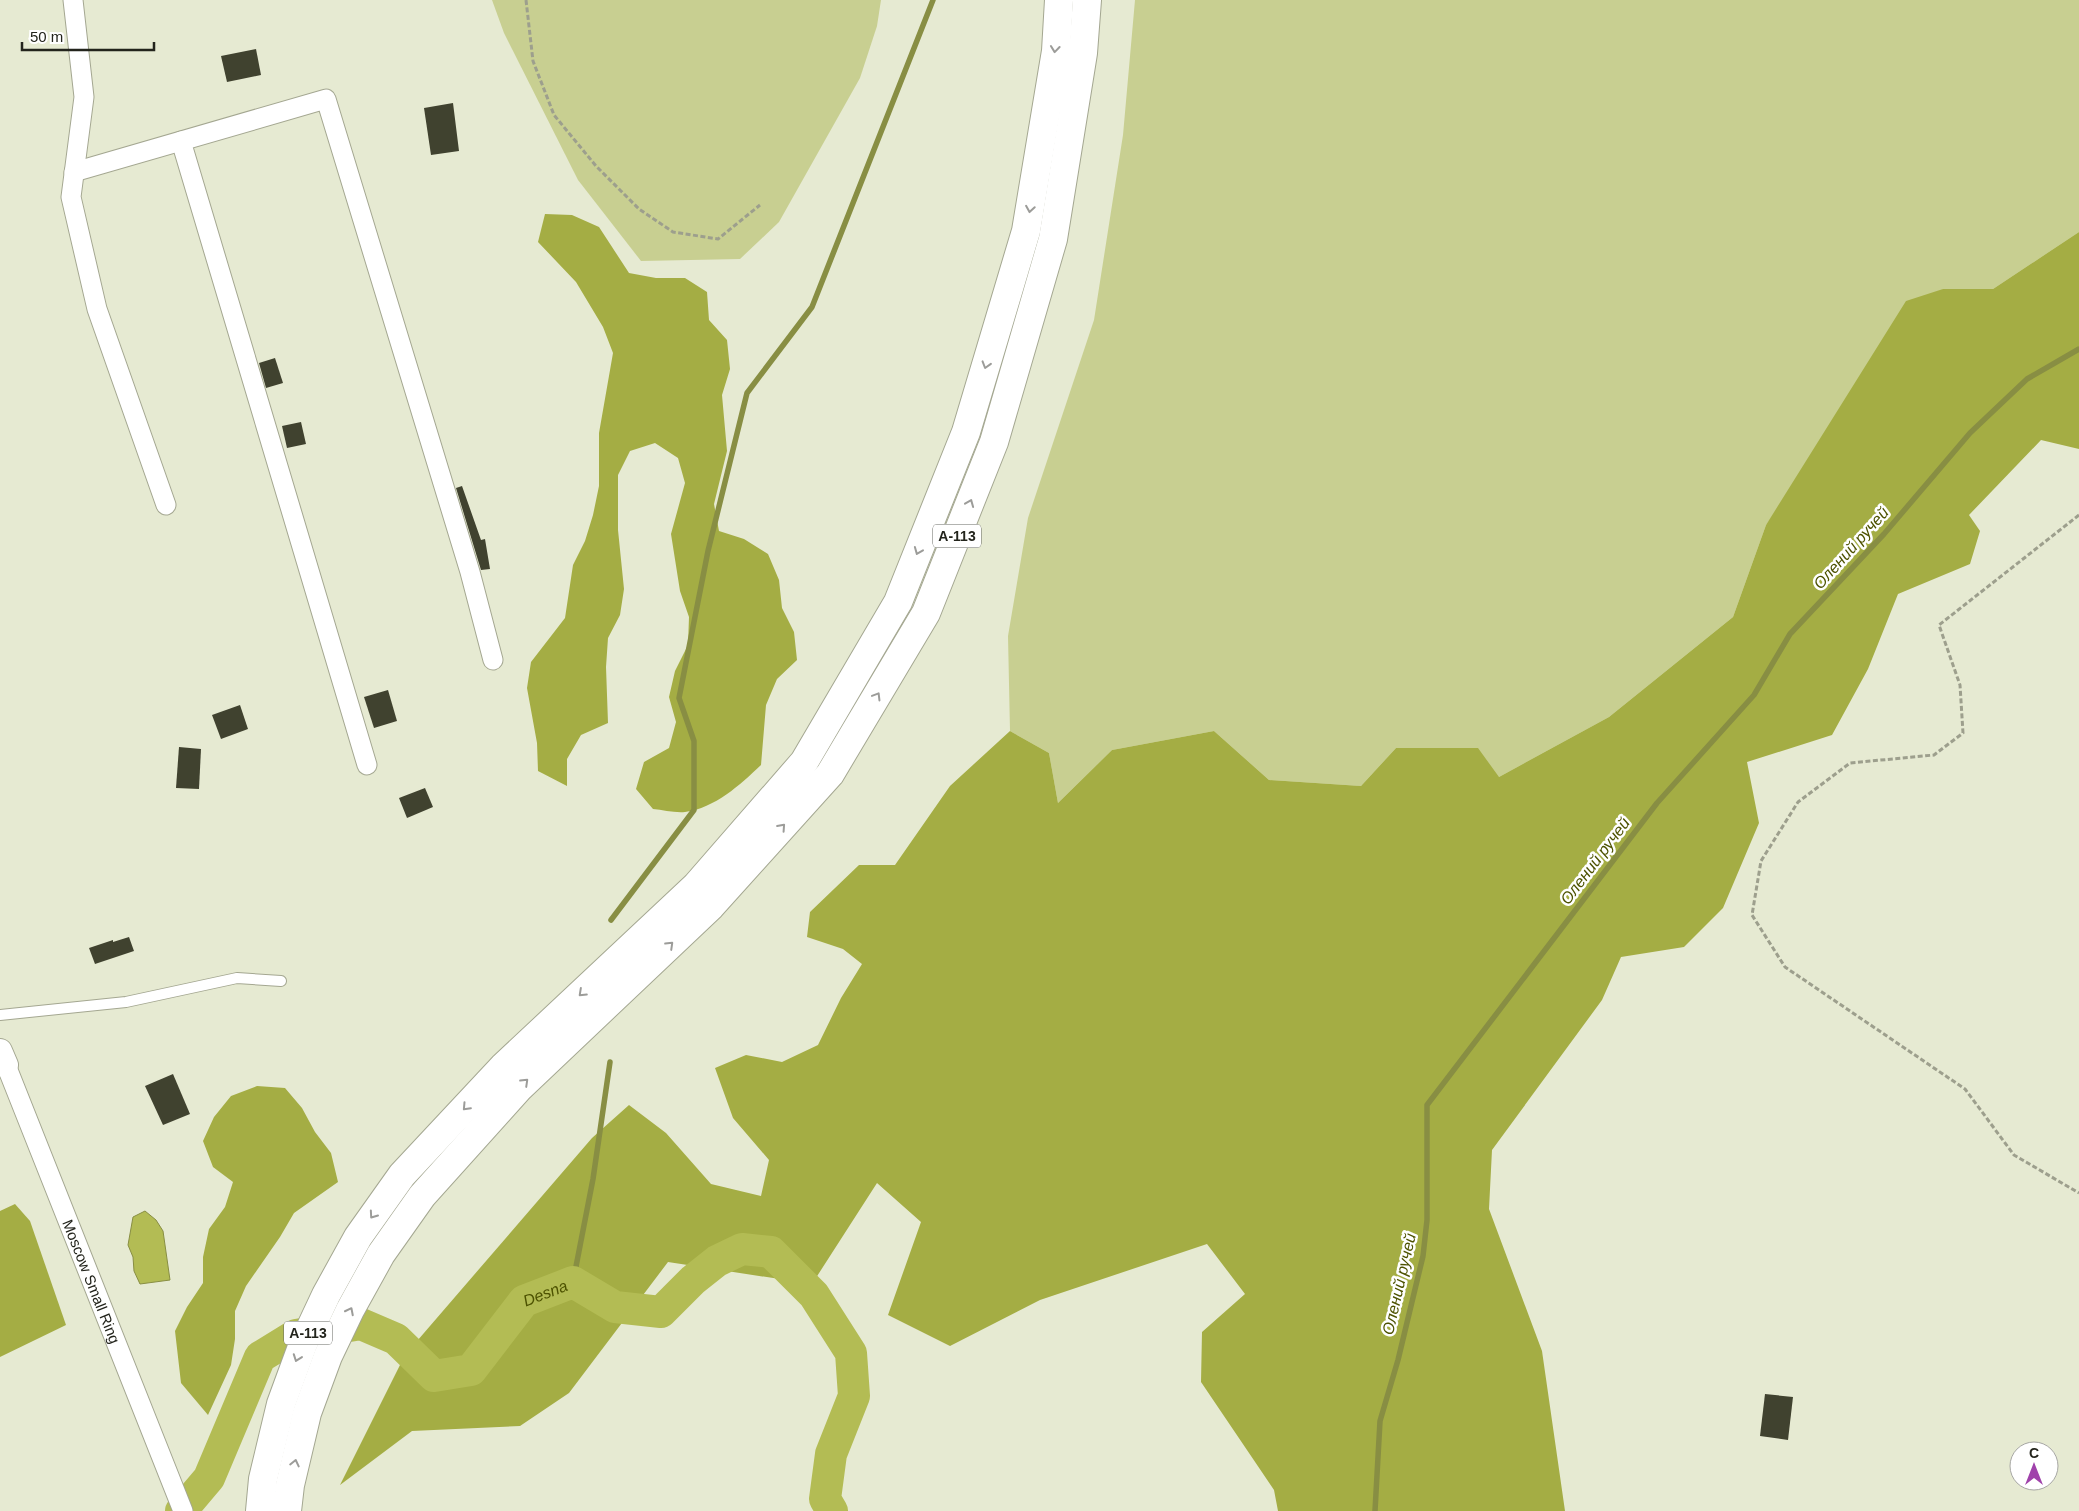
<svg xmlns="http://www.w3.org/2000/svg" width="2079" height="1511" font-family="Arial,sans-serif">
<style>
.green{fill:#c8cf91}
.forest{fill:#a4ad44}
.water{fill:#b3bc54;stroke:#888e43}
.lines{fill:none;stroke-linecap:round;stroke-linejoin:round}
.stream{stroke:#888e43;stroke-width:5.5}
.river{stroke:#b3bc54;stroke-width:32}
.building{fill:#40422f}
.service-casing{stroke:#a4a791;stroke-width:12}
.minor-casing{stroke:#a4a791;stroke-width:21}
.tertiary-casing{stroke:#a4a791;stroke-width:26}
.trunk-casing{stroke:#a4a791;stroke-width:30}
.path{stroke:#9d9f8d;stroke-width:3;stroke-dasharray:5 2.5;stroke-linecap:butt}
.service{stroke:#fff;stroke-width:10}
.minor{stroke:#fff;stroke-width:19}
.tertiary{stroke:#fff;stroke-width:24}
.trunk{stroke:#fff;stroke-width:28}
.oneway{stroke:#9c9c99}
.labels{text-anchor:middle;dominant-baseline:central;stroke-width:5;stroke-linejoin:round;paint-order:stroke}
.shield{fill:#fff;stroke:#656660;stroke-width:1}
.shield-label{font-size:14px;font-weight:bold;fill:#23241c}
.street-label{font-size:15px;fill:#23241c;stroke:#fff}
.water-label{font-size:16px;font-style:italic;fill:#4d5200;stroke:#fff}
</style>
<rect width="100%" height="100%" fill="#e6ead2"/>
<g class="green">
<path d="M492,0H881L877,26L860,78L779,222L740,259L641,261L578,180L504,33Z"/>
<path d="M1135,0H2079V232L1993,289H1943L1766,525L1733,617L1609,717L1499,777L1396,748L1361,786L1269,780L1214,731L1112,750L1058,803L1049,753L1010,731L1008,636L1028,518L1094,320L1123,135Z"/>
</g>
<g class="forest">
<path d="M545,214L572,215L599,227L629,273L656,278H685L707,292L709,320L727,340L730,369L722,395L727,451L714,504L719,531L744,539L768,554L779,580L782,608L794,632L797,660L777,679L766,705L761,765C740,785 715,808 685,812C675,813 663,810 653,809L636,789L644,762L669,748L676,722L669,697L675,671L688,645L689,617L680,591L671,534L685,483L678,458L655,443L630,451L618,475V530L624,589L620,615L608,638L606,667L608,723L581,735L567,759V786L538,771L537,743L527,688L531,662L565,618L573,565L585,541L593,515L599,486V433L613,353L603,327L576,282L538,242Z"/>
<path d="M2079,232V449L2041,440L1969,515L1980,531L1970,564L1898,594L1868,669L1832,735L1747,762L1759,823L1723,908L1684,947L1621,957L1602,1000L1492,1150L1489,1209L1542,1351L1565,1511H1278L1274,1490L1201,1382L1202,1332L1245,1294L1207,1244L1040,1300L950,1346L888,1315L921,1222L877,1183L812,1284L668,1262L569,1393L520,1426L412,1431L340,1485L405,1355L592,1138L629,1105L666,1133L711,1184L761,1196L769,1160L733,1118L715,1068L746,1055L782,1062L818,1045L841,998L862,964L843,949L807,937L810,912L859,865H895L950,786L1010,731L1049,753L1058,803L1112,750L1214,731L1269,780L1361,786L1396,748H1478L1499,777L1609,717L1733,617L1766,525L1906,301L1943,289H1993Z"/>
<path d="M257,1086L285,1088L302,1108L315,1132L331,1153L338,1182L294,1213L280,1237L246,1286L235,1311V1339L231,1365L208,1415L181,1383L175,1331L187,1307L203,1283V1257L209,1229L225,1207L233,1182L213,1167L203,1141L214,1117L231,1096Z"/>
<path d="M15,1204L30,1221L66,1325L0,1357V1211Z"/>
</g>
<path class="water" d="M145,1211L156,1220L163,1231L170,1280L140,1284L134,1271L133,1257L128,1245L133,1217Z"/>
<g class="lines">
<g class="stream">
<path d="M611,920L694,810V741L679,698L708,551L747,393L812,307L933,0"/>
<path d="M573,1282L593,1179L610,1062"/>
<path d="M1375,1511L1380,1421L1398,1360L1423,1256L1427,1220V1105L1657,803L1754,695L1790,634L1884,534L1970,433L2027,379L2079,349"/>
</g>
<path class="river" id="s1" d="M181,1511L209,1478L260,1357L296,1335L361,1324L396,1339L434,1376L471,1370L524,1301L573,1282L615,1307L661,1312L693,1280L717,1261L742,1249L771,1252L814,1295L851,1353L854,1396L831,1454L825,1499L832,1511"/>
</g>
<g class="building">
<path d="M256,49L261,75L227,82L221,56Z"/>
<path d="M453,103L459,151L431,155L424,108Z"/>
<path d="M275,358L283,383L266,388L259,363Z"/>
<path d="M301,422L306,444L287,448L282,426Z"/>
<path d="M462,486L481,540L485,539L490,569L481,570L456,488Z"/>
<path d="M388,690L397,721L374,728L364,697Z"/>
<path d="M240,705L248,729L221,739L212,715Z"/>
<path d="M179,747L201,749L199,789L176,788Z"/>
<path d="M425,788L433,807L407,818L399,798Z"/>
<path d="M129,937L134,951L95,964L89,948L113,940V942Z"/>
<path d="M173,1074L190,1114L163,1125L145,1086Z"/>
<path d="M1765,1394L1793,1397L1788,1440L1760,1436Z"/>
</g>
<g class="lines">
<g class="service-casing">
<path id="service" d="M0,1015L126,1002L237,978L281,981"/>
</g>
<g class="minor-casing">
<g id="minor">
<path d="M73,0L84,97L71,197L97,309L166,505"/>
<path d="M181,141L367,765"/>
<path d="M74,172L326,99L470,572L493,660"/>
<path id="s2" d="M0,1067L6,1065L183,1511"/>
</g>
</g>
<g class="tertiary-casing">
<path id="tertiary" d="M0,1051L6,1065"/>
</g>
<g class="trunk-casing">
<g id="trunk">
<path d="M260,1511L263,1479L281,1404L303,1344L326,1295L358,1237L402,1175L503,1067L696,886L804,762L898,602L966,432L1026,231L1056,51L1059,0"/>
<path d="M287,1511L290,1485L307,1413L328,1356L350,1310L381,1254L422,1196L520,1087L711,906L830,774L926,613L994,442L1053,239L1083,53L1087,0"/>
</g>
</g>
<g class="path">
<path d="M526,0L533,61L554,115L596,166L639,209L673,232L718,239L760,205"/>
<path d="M2079,515L1939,625L1960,685L1963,733L1934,755L1850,763L1798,802L1761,861L1752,915L1785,967L1965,1089L2014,1155L2079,1193"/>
</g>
<use href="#service" class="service"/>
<use href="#minor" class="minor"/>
<use href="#tertiary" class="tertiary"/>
<use href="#trunk" class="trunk"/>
</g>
<defs><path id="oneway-chevron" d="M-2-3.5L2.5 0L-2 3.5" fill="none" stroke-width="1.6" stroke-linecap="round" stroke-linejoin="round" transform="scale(1.25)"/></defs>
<g class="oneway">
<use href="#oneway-chevron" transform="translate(1055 49) rotate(96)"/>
<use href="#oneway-chevron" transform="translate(1030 209) rotate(99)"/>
<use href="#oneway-chevron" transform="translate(986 365) rotate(107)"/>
<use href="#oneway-chevron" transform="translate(970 503) rotate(-68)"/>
<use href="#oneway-chevron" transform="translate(918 551) rotate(112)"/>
<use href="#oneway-chevron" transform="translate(877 696) rotate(-59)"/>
<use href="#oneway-chevron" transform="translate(782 827) rotate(-48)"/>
<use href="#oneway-chevron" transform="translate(670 945) rotate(-44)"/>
<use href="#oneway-chevron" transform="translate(582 993) rotate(137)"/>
<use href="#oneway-chevron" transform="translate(525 1082) rotate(-44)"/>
<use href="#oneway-chevron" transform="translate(466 1107) rotate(133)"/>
<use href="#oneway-chevron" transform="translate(373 1215) rotate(125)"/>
<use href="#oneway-chevron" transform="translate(350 1311) rotate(-63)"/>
<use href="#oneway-chevron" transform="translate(297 1358) rotate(110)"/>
<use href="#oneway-chevron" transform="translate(295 1463) rotate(-77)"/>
</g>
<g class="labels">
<g class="shield">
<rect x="933" y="524.5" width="48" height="23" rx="4"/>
<rect x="284" y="1321.5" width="48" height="23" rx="4"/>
</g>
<g class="shield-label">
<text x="957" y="536">А-113</text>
<text x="308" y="1333">А-113</text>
</g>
<g class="street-label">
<text stroke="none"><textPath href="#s2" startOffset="239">Moscow Small Ring</textPath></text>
</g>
<g class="water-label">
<text transform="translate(1851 548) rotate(-48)">Олений ручей</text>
<text transform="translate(1595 861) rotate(-53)">Олений ручей</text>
<text transform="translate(1399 1284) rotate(-77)">Олений ручей</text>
<text stroke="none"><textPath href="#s1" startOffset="521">Desna</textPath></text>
</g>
</g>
<g transform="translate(2034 1466)"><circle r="24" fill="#ffffff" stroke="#a7a7a4"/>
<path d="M0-4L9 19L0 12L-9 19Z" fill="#a042ab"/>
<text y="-8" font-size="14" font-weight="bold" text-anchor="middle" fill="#23241c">С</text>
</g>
<path d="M22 42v8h132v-8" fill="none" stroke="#23241c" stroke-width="2.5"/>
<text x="30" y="42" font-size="15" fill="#23241c" stroke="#ffffff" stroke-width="4" paint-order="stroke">50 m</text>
</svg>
